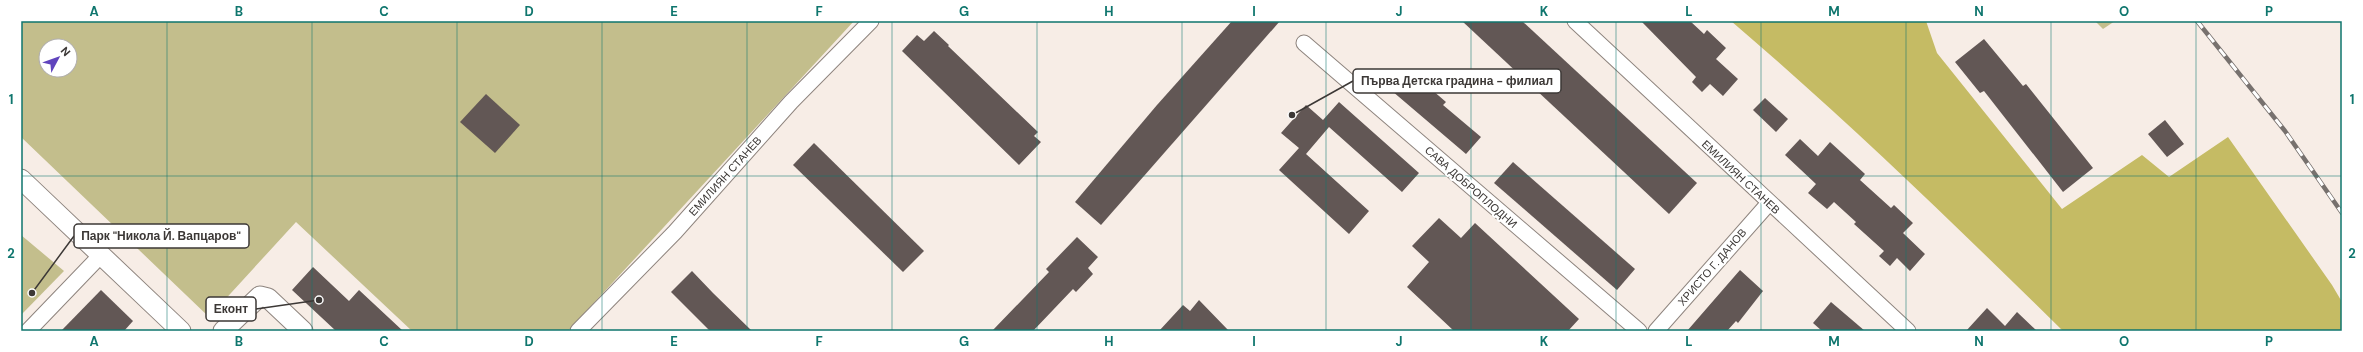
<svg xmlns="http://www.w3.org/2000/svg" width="2363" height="352" font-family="'DM Sans',sans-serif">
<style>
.green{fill:#c3be8c;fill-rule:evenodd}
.forest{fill:#c5bb64}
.building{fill:#625755}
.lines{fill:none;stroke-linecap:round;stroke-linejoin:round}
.minor-casing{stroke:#8e847e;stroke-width:17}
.tertiary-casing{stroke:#8e847e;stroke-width:21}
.minor{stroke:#fff;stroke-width:15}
.tertiary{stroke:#fff;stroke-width:19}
.rail-casing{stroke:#77716e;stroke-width:4.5}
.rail{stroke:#fff;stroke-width:3;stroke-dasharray:9;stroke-linecap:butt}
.grid{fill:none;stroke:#0f766e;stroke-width:1;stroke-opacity:0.55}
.labels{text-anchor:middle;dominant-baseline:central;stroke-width:4;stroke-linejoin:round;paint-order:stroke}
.street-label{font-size:11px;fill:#3c3836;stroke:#fff}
.leader{fill:none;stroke:#3c3836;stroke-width:1.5}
.callout-dot{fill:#3c3836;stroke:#fff;stroke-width:1.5}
.callout{fill:#fff;stroke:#3c3836;stroke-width:1.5}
.callout-label{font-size:12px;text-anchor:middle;font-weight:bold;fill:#3c3836}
.neatline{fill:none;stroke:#0f766e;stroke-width:1.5}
.grid-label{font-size:13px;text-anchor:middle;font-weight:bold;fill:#0f766e}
</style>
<rect width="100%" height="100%" fill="#f7ede6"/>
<g class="green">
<path d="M21,21H854L568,331H412L296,222L209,317L21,137ZM46,46H70V70H46Z"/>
<path d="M2095,21H2115L2103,29Z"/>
<path d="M21,235L64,271L21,315Z"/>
</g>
<path class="forest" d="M1731,21H1926L1937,53L2062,209L2142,155L2169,177L2228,137L2332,285L2342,302V331H2063C1955,225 1846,119 1731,21Z"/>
<g class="building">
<path d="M1232,21H1280L1101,225L1075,202L1157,105Z"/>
<path d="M1462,21H1522L1697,183L1669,214Z"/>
<path d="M1641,21H1690L1704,34L1707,30L1726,48L1716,59L1738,79L1723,96L1710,84L1702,92L1692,82L1696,77Z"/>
<path d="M934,31L949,45L948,46L1038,132L1034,136L1041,142L1019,165L902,51L917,35L924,41Z"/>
<path d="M1984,39L2023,86L2026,84L2093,168L2063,192L1984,91L1980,93L1955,62Z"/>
<path d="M1410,71L1446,102L1443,105L1481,137L1466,154L1392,91Z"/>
<path d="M486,94L520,125L495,153L460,122Z"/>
<path d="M1765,98L1788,119L1776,132L1753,110Z"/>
<path d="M1339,102L1419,173L1402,192L1329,127L1306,154L1369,211L1349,234L1279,170L1299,148L1281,133L1306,105L1323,120Z"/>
<path d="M2165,120L2184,144L2167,157L2148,134Z"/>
<path d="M1800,139L1818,156L1830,142L1865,174L1860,180L1891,208L1894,205L1913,223L1903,233L1925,254L1910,271L1897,258L1890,266L1879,256L1884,251L1854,224L1856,222L1834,202L1827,209L1808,193L1816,184L1785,155Z"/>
<path d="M814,143L924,251L903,272L793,165Z"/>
<path d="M1513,162L1635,269L1617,290L1494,183Z"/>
<path d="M1439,218L1461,238L1475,223L1579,319L1568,331H1454L1407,287L1429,262L1412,246Z"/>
<path d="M1077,237L1098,257L1088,268L1093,274L1076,292L1073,289L1033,331H992L1049,272L1046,269Z"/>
<path d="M313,267L349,301L359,290L403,331H336L292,290Z"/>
<path d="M1740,270L1763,291L1738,323L1736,321L1727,331H1687Z"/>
<path d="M692,271L713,293L752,331H710L671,292Z"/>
<path d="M101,290L133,321L124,331H61Z"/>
<path d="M1199,300L1229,331H1159L1183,305L1190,311Z"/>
<path d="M1831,302L1865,331H1822L1813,323Z"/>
<path d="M1987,308L2005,326L2017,312L2037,331H1966Z"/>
</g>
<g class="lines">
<g class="minor-casing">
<g id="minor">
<path d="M1575,21L1908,331"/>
<path d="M1304,43L1639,331"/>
<path d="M28,331L101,255"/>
<path d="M578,331L675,232L791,102L871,21"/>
<path d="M1656,331L1769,203"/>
</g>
</g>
<g class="tertiary-casing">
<g id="tertiary">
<path d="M21,179L181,331"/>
<path d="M223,331L260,296L268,298L303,331"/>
</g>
</g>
<use href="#minor" class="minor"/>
<use href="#tertiary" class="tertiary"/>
<g class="rail-casing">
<path id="rail" d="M2197,21L2285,131L2342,213"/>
</g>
<use href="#rail" class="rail"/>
</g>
<path class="grid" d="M167,21V331M312,21V331M457,21V331M602,21V331M747,21V331M892,21V331M1037,21V331M1182,21V331M1326,21V331M1471,21V331M1616,21V331M1761,21V331M1906,21V331M2051,21V331M2196,21V331M21,176H2342"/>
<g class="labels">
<g class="street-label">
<text transform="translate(725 176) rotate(-48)">ЕМИЛИЯН СТАНЕВ</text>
<text transform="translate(1741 177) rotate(43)">ЕМИЛИЯН СТАНЕВ</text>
<text transform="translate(1471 187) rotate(41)">САВА ДОБРОПЛОДНИ</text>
<text transform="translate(1712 267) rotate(-49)">ХРИСТО Г. ДАНОВ</text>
</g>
</g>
<path class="leader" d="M1292 115L1353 81M32 293L74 236M319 300L256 309"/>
<g class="callout-dot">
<circle cx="1292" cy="115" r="4"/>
<circle cx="32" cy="293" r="4"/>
<circle cx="319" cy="300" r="4"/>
</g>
<g class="callout">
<rect x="1353" y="69" width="208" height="24" rx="4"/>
<rect x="74" y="224" width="175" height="24" rx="4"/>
<rect x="206" y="297" width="50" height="24" rx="4"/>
</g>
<g class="callout-label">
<text x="1457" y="85">Първа Детска градина - филиал</text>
<text x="161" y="240">Парк "Никола Й. Вапцаров"</text>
<text x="231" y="313">Еконт</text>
</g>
<rect width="2363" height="352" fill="none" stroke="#ffffff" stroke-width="44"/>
<g transform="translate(58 58) rotate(49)"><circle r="19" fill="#ffffff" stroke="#b1afaf"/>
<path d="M0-3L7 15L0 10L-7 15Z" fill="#6044bd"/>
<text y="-6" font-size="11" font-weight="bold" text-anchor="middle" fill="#3c3836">N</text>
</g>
<rect x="22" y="22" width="2319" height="308" class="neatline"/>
<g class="grid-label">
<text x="94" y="16">A</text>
<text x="239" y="16">B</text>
<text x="384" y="16">C</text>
<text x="529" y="16">D</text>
<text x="674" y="16">E</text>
<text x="819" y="16">F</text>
<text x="964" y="16">G</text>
<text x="1109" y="16">H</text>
<text x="1254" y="16">I</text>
<text x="1399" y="16">J</text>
<text x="1544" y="16">K</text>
<text x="1689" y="16">L</text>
<text x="1834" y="16">M</text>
<text x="1979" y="16">N</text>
<text x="2124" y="16">O</text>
<text x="2269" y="16">P</text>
<text x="11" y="104">1</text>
<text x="2352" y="104">1</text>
<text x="11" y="258">2</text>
<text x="2352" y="258">2</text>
<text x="94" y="346">A</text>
<text x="239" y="346">B</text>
<text x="384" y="346">C</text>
<text x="529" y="346">D</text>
<text x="674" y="346">E</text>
<text x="819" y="346">F</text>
<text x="964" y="346">G</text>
<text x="1109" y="346">H</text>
<text x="1254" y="346">I</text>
<text x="1399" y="346">J</text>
<text x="1544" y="346">K</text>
<text x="1689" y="346">L</text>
<text x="1834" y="346">M</text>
<text x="1979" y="346">N</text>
<text x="2124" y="346">O</text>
<text x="2269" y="346">P</text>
</g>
</svg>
